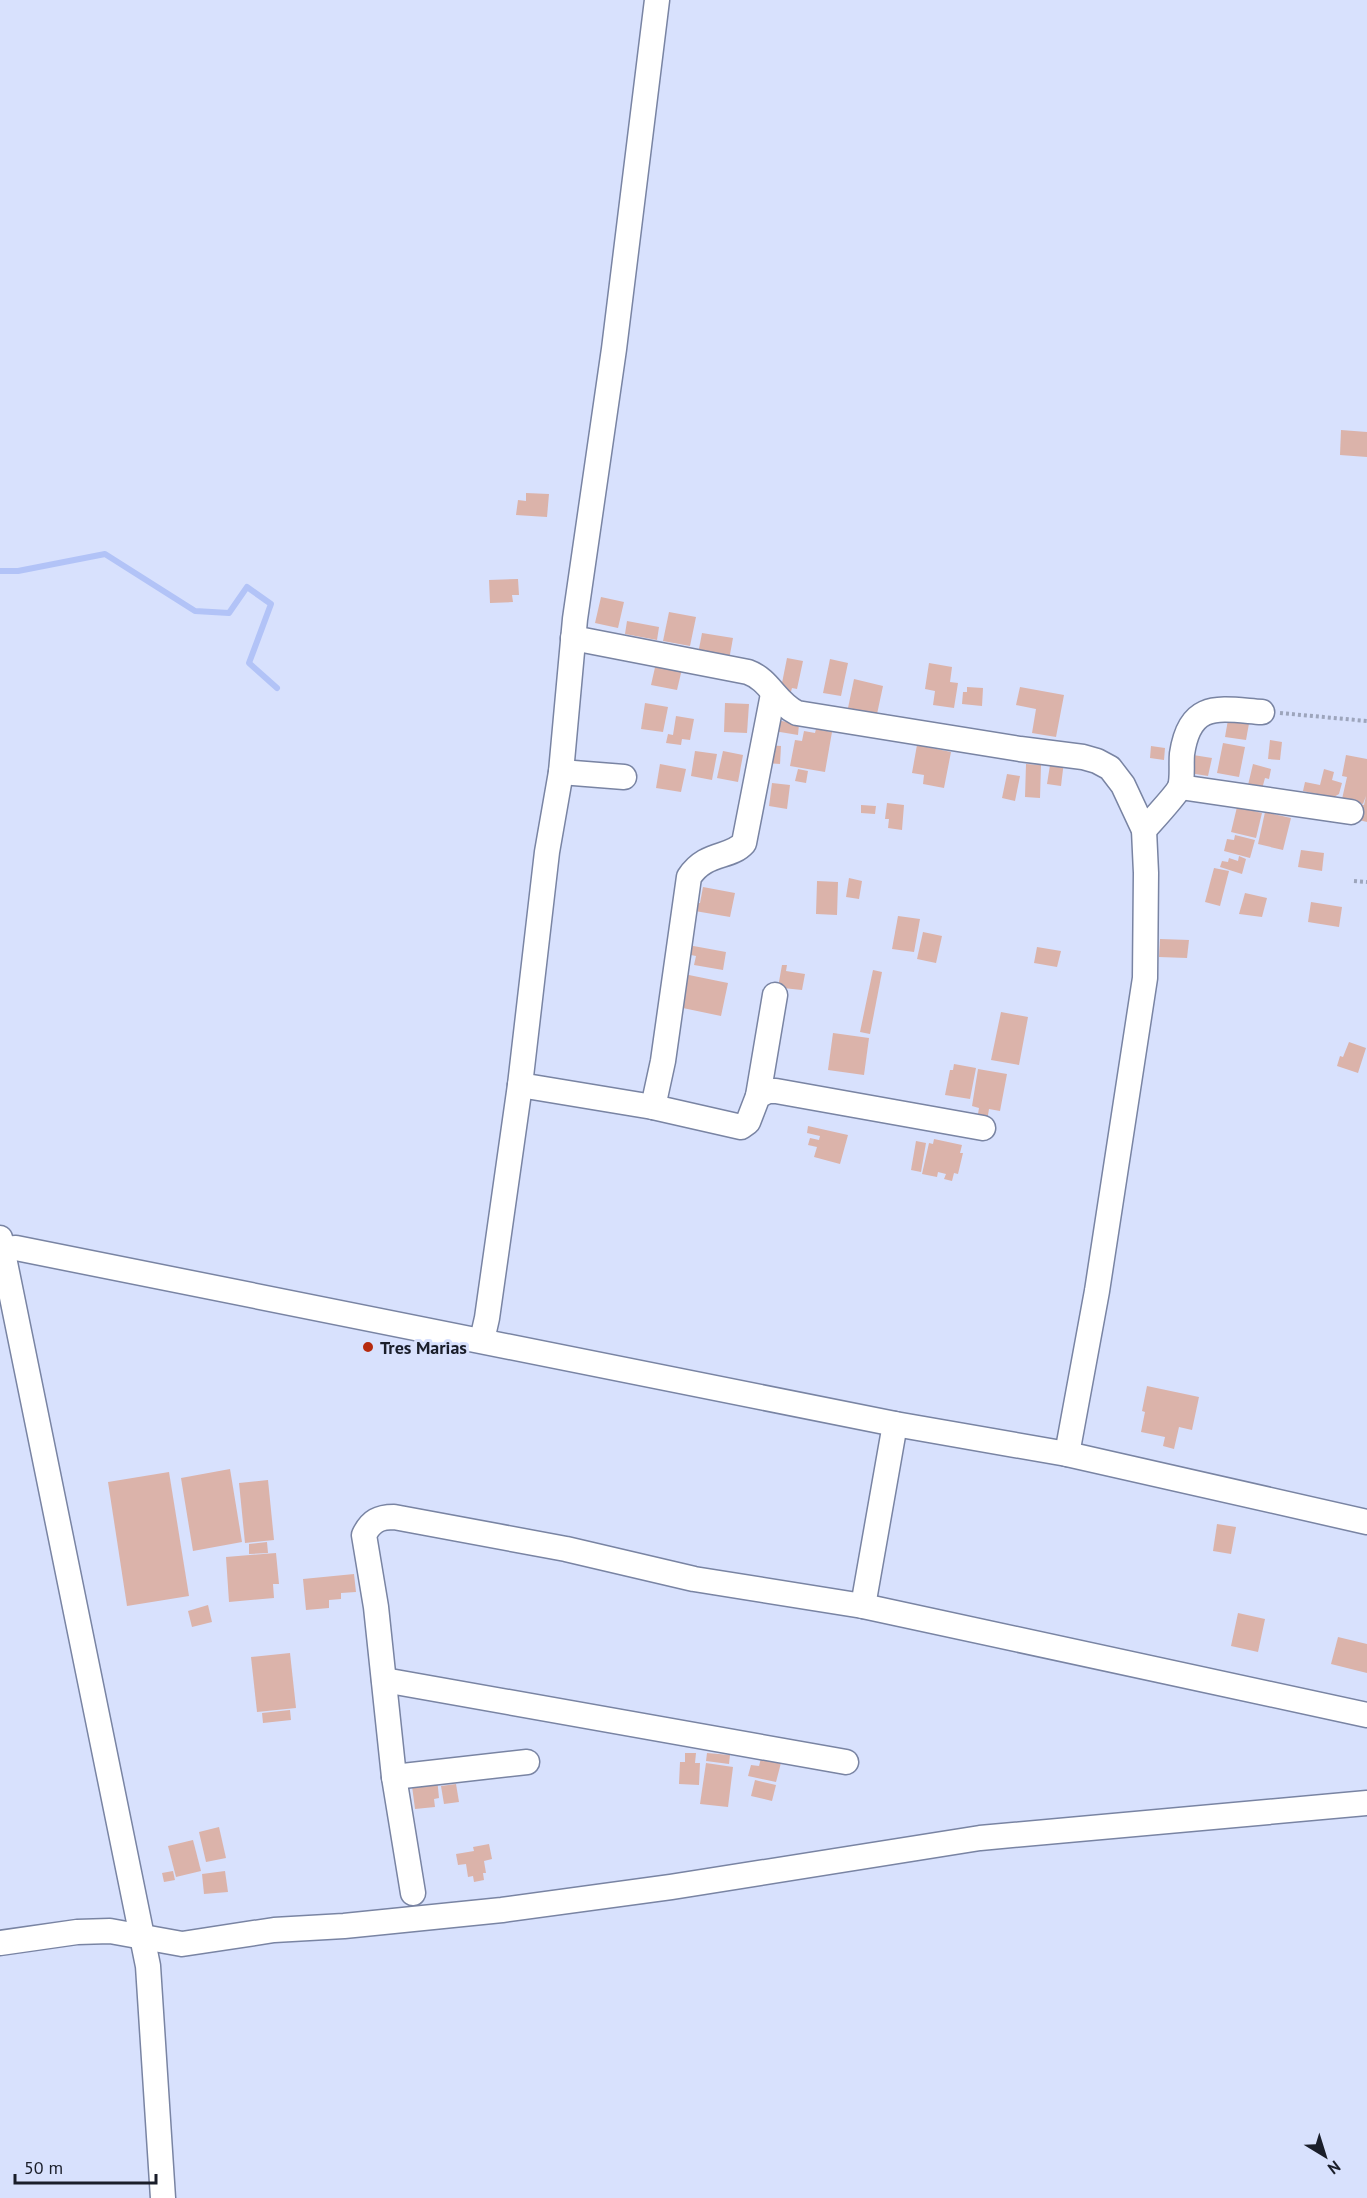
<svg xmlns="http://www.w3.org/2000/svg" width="1367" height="2198" font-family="'PT Sans',sans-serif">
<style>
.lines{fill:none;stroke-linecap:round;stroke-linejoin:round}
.stream{stroke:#b2c3f7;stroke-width:6}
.building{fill:#dbb3aa}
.minor-casing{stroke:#7984a3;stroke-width:27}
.path{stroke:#9da5bc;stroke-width:4;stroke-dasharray:3 3;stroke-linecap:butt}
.minor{stroke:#fff;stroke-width:24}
.poi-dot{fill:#b62a0e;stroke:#d8e1fd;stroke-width:2}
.labels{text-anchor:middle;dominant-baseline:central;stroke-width:6;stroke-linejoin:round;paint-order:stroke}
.poi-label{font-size:18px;font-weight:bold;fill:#1a1e2a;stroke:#d8e1fd;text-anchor:start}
</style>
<rect width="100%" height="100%" fill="#d8e1fd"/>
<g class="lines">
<path class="stream" d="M0,571H18L105,554L195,611L229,613L247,587L271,604L249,663L277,688"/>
</g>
<g class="building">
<path d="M1341,430L1367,432V457L1340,455Z"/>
<path d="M526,493L549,494L547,517L516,515L518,500L526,501Z"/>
<path d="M518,579L519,595H512L513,602L490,603L489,580Z"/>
<path d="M601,597L624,602L618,628L595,623Z"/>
<path d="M669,612L696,617L690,646L663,641Z"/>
<path d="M627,621L659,627L657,640L625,634Z"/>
<path d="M702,633L733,638L729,660L698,654Z"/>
<path d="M787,658L803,661L797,689L792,688L790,695L780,693Z"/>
<path d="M830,659L848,663L841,696L823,693Z"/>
<path d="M656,663L682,669L677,690L651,685Z"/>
<path d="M929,663L952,667L950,682L958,683L954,708L933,705L935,691L925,689Z"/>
<path d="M854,679L883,686L877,714L848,708Z"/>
<path d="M967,687L983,688L982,706L962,704L963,692H967Z"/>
<path d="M1020,687L1064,695L1056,737L1032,733L1036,709L1016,705Z"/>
<path d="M645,703L668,707L663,732L641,729Z"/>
<path d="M725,703L749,704L747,733L724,732Z"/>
<path d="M1229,714L1250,718L1246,740L1225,737Z"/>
<path d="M676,716L694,719L690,740L682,739L681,745L666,743L668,734L673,735Z"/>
<path d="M776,720L799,724L798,735L774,731Z"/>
<path d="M816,729L832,732L825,772L790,766L795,740L802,741L804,731L815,733Z"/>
<path d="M1270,740L1282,742L1280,760L1268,759Z"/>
<path d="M1223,743L1245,747L1239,777L1217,773Z"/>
<path d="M767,745L781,746L780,764L766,763Z"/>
<path d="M917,745L951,752L944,788L923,784L924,775L912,773Z"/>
<path d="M1151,746L1165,748L1164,760L1150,758Z"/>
<path d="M695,751L717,754L712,780L691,776Z"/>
<path d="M723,751L743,755L738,782L717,778Z"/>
<path d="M1187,754L1212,758L1208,776L1183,772Z"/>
<path d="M1346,755L1367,759V822L1355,819L1359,804L1364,805L1366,796L1363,804L1342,799L1347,777L1342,776Z"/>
<path d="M1051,759L1064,761L1061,786L1047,784Z"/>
<path d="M660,764L686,769L681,792L656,788Z"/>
<path d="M1026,764L1041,765L1040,798L1025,797Z"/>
<path d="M1253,764L1271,769L1269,779L1265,778L1262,789L1248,785Z"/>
<path d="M798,769L808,771L806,783L795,781Z"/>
<path d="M1324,769L1334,772L1332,780L1342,783L1339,794L1334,797L1333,802L1320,800L1321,795L1303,791L1305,782L1320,785Z"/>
<path d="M1007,774L1020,776L1015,801L1002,798Z"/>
<path d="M772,783L790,785L787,809L769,806Z"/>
<path d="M887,803L904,805L902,830L888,828L889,819H885Z"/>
<path d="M861,805L876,806L875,814L861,813Z"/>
<path d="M1237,807L1262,813L1256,838L1231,832Z"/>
<path d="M1265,812L1291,818L1283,850L1258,844Z"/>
<path d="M1235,835L1255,840L1250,858L1224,851L1227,839L1234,840Z"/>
<path d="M1301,850L1324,853L1322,871L1298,867Z"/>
<path d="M1239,856L1246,859L1242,874L1220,867L1222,861L1228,862L1229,858L1238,861Z"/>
<path d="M1214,868L1229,871L1220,906L1205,902Z"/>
<path d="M849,878L862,881L859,899L846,897Z"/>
<path d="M817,881L838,882L837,915L816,914Z"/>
<path d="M703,887L735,893L730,917L695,911L697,903H700Z"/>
<path d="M1245,893L1267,898L1262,917L1239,914Z"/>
<path d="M1311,902L1342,907L1339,927L1308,922Z"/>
<path d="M898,916L920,919L914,952L892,949Z"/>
<path d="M923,932L942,936L936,963L917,959Z"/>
<path d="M1160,939L1189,940L1187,958L1159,957Z"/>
<path d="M688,945L726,952L723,970L694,965L696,956L686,954Z"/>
<path d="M1037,947L1061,951L1057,967L1034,963Z"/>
<path d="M782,965H787L786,971L805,974L802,990L783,988L777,993Z"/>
<path d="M873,970L882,972L870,1034L860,1032Z"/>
<path d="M684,974L728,983L721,1016L678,1007Z"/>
<path d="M1001,1012L1028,1017L1019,1065L991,1060Z"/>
<path d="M833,1033L869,1038L864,1075L828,1070Z"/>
<path d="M1349,1042L1366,1048L1358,1073L1337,1066L1340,1056L1343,1057Z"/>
<path d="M954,1064L976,1068L970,1099L945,1095L950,1070H953Z"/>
<path d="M978,1069L1007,1074L1000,1111L989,1109L987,1121L977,1120L979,1108L972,1106Z"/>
<path d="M808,1126L848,1135L840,1164L814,1157L817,1147L808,1145L810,1138L819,1140L820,1136L807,1133Z"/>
<path d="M934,1139L962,1145L960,1153H963L958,1174L954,1173L952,1181L944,1179L946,1174L938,1172L937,1177L922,1174L929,1143L933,1144Z"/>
<path d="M916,1141L926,1143L921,1172L911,1170Z"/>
<path d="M1147,1386L1199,1397L1192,1430L1179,1427L1174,1449L1163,1446L1165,1437L1141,1432L1145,1412L1142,1411Z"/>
<path d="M230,1469L242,1542L193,1551L181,1478Z"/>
<path d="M169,1472L189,1596L127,1606L108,1482Z"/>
<path d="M268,1480L274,1540L245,1543L239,1483Z"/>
<path d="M1217,1524L1236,1527L1231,1554L1213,1551Z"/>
<path d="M267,1542L268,1553L249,1554V1544Z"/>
<path d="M276,1553L279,1584H273L274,1598L229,1602L226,1557Z"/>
<path d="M354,1574L356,1592L341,1593V1599L329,1600V1608L306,1610L303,1579Z"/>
<path d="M208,1605L212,1622L192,1627L188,1611Z"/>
<path d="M1238,1613L1265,1619L1258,1652L1231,1646Z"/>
<path d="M1338,1637L1367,1644V1673L1331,1664Z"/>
<path d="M290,1653L296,1708L257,1712L251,1657Z"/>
<path d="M290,1710L291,1720L263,1723L262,1713Z"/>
<path d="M685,1753H696L695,1763H700L699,1785L679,1784L680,1762H685Z"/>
<path d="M707,1753L730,1755L729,1764L706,1761Z"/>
<path d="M762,1754L782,1759L776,1782L748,1776L751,1765L759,1766Z"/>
<path d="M706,1763L733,1767L728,1807L700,1804Z"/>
<path d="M437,1778L439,1798L434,1799L435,1807L415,1809L412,1786Z"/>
<path d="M755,1780L776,1785L772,1801L751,1796Z"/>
<path d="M456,1784L459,1802L444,1804L441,1786Z"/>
<path d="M219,1827L226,1858L206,1862L199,1832Z"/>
<path d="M193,1840L201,1871L176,1877L168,1846Z"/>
<path d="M489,1844L492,1859L484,1861L486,1873H483L484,1880L474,1882L473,1876L468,1877L466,1864L458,1865L456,1854L474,1851L473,1847Z"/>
<path d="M173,1871L175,1880L164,1882L162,1873Z"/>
<path d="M225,1871L228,1892L204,1894L202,1874Z"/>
</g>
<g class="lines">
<g class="minor-casing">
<g id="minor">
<path d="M573,638L748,672C770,680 775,702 797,713L1020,749L1083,757L1097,761L1110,768L1123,785L1144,830L1146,873L1145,978L1097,1291L1067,1454"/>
<path d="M561,772L624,777"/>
<path d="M1180,787L1351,812"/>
<path d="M1144,830C1151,822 1177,794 1180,787C1183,778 1181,764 1182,754C1190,700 1219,709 1262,712"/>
<path d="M520,1085L653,1107L741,1127L748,1122L758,1096L768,1091H776L983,1128"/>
<path d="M758,1096L775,995"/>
<path d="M653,1107L663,1061L689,877C706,851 730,859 744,843L773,694"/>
<path d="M0,1238L148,1966L163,2198"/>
<path d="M0,1249L16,1248L895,1424L1067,1454L1367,1522"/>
<path d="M482,1340L487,1318L520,1085L547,852L561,772L575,619L614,349L657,0"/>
<path d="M863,1606L895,1424"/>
<path d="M384,1680L846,1762"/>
<path d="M394,1777L527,1762"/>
<path d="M413,1893L394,1777L376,1607L364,1535C371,1521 379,1517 394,1517L566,1549L694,1579L863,1606L1367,1715"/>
<path d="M0,1943L77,1932L110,1931L182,1944L274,1930L344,1926L502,1910L671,1887L980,1838L1367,1803"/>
</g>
</g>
<g class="path">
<path d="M1280,713L1367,721"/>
<path d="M1354,881L1367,882"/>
</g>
<use href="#minor" class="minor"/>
</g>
<circle class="poi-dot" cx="368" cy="1347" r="6"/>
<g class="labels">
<g class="poi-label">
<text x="380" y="1347">Tres Marias</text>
</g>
</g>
<g transform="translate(1325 2156) rotate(142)" stroke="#d8e1fd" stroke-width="4.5" paint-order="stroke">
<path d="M0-4.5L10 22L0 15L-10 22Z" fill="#1a1e2a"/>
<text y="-9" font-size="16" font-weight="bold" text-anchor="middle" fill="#1a1e2a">N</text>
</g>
<path d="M15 2174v9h141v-9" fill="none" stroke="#1a1e2a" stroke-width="3"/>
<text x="24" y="2174" font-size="18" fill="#1a1e2a" stroke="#d8e1fd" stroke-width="4.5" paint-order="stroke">50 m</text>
</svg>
